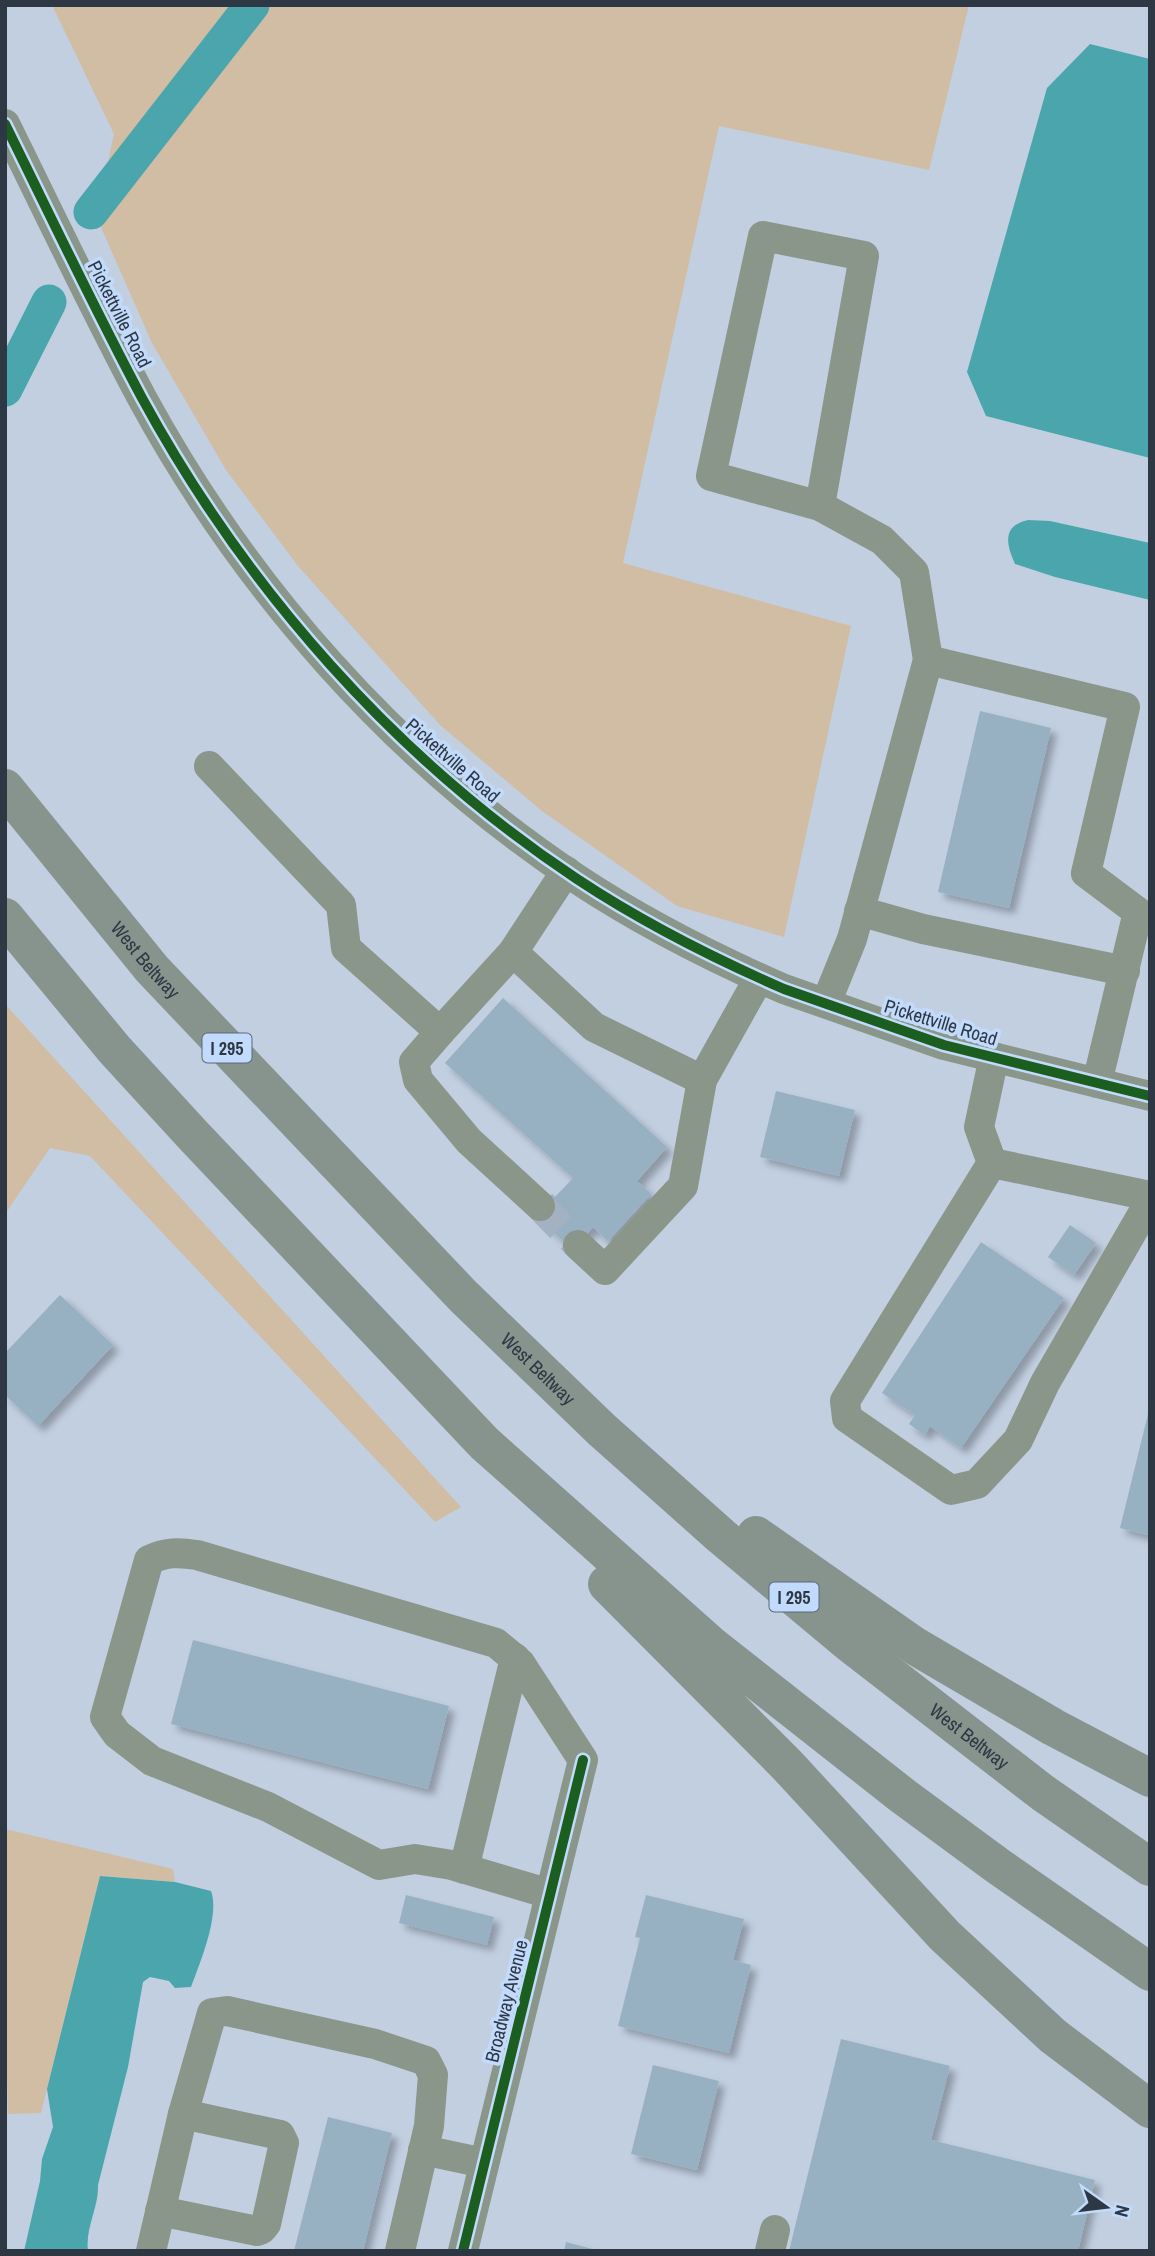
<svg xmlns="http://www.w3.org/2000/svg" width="1155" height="2256" font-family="'Archivo Narrow',sans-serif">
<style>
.green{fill:#d0bda4}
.water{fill:#4aa6ac}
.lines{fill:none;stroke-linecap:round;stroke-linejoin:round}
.river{stroke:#4aa6ac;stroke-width:35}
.building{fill:#97b1c3;filter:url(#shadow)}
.minor-tunnel{stroke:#a4b1c2;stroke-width:30;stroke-dasharray:30 15;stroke-linecap:butt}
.minor{stroke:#8a9689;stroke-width:30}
.highway{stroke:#87948e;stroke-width:38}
.cycleway-casing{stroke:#c2dbfc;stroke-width:15}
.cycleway{stroke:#1b5e20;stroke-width:10}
.labels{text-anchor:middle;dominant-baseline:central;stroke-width:7;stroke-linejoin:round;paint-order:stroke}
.shield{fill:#c2dbfc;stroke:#5a697b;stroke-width:2}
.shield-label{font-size:18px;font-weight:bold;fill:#2e3844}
.street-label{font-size:19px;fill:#2e3844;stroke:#c2dbfc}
</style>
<defs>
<filter id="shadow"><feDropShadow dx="6" dy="6" stdDeviation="3.5" flood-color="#0004"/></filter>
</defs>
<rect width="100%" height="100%" fill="#c2cfe1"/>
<g class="green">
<path d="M52,5H969L929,170L719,126L623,563L851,626L784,937L677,906L542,811L440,725L298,566L226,470L152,343L96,216L114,134Z"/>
<path d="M5,1004L461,1507L435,1522L90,1156L50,1148L5,1214Z"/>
<path d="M5,1829L173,1869L175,1882L100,1876L41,2113L8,2114L7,2077L5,2076Z"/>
</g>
<g class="water">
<path d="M1090,44L1150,59V458L986,416L967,372L1047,88Z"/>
<path d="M1028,520L1050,521L1150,543V600L1055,577L1015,564C1006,544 1002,526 1028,520Z"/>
<path d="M100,1876L175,1882L211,1891C220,1915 200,1963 191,1987L175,1988L169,1981L150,1977L143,1982L128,2067L98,2185C99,2207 85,2228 88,2251H24L40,2181L42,2159L53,2127L47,2089Z"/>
</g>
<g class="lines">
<g class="river">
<path d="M91,212L252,5"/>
<path d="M5,389L49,302"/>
</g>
</g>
<g class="building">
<path d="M980,711L1051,728L1009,908L938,892Z"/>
<path d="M503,998L667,1147L637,1181L651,1194L608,1241L593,1227L573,1250L533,1214L552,1194L555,1197L573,1178L445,1063Z"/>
<path d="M776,1091L855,1110L839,1176L760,1157Z"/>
<path d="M1070,1225L1096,1243L1074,1275L1048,1257Z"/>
<path d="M981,1242L1064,1298L961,1448L930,1426L925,1435L909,1424L915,1415L882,1393Z"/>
<path d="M60,1295L113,1345L38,1426L5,1395V1353Z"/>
<path d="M1149,1410L1150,1525L1147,1535L1120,1528Z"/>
<path d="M193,1640L449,1706L428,1789L171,1724Z"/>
<path d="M406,1895L494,1917L487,1945L399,1923Z"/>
<path d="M646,1895L744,1919L733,1960L751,1965L729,2053L618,2026L640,1938L635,1937Z"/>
<path d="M841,2039L950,2066L931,2140L1095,2180L1078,2251H789Z"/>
<path d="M653,2065L719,2081L697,2170L631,2154Z"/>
<path d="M328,2117L392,2133L363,2251H294Z"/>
<path d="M566,2242L596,2250V2251H564Z"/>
</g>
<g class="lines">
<path class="minor-tunnel" d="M540,1206L578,1245"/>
<g class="minor">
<path d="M5,124C50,215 94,308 142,398C246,589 396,759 577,879C642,922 713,958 784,989L944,1045L1150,1096"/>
<path d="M820,506L864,256L763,236L711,476L820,506L882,540L914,572L928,660"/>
<path d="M209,766L341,905L346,948L440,1032L513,952"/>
<path d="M566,871L513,952L594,1027L702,1080L759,978"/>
<path d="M859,911L923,929L1125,971"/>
<path d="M826,1003L852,939L928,660L1125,707L1086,873L1138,912L1097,1083"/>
<path d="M440,1032L414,1062L418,1080L469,1141L540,1206"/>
<path d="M994,1057L979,1127L992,1163L845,1401L847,1418L951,1490L977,1484L1018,1440L1045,1383L1150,1201"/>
<path d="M992,1163L1150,1196"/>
<path d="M578,1245L605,1270L683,1186L702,1080"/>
<path d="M464,1869L515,1658"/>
<path d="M423,2150L484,2163"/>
<path d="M160,2211L257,2231L262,2229L266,2224L284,2143L280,2135L183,2114"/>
<path d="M151,2251L183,2114L212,2013L227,2011L375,2044L426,2061L433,2075L429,2126L400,2251"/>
<path d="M463,2251L583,1760L520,1663L496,1643L197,1555C178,1552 166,1552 149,1560L105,1717L117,1734L152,1761L268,1807L379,1865L415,1859L452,1865L550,1894"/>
<path d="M770,2251L775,2230"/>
</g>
<g class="highway">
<path id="s1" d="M5,788L152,969L463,1296L602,1430L721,1536L849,1643L1043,1793L1150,1867"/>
<path d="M5,917L114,1049L191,1133L484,1443L711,1645L903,1796L998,1866L1150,1972"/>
<path d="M756,1535L915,1646L1053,1727L1150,1778"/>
<path d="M607,1584L788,1766L945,1936L1053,2036L1150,2109"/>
</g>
<g class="cycleway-casing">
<g id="cycleway">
<path d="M5,124C50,215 94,308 142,398C246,589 396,759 577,879C642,922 713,958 784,989L944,1045L1150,1096"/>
<path d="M463,2251L583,1760"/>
</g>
</g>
<use href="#cycleway" class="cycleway"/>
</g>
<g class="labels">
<g class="shield">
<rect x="202.5" y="1033.5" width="49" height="29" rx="5"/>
<rect x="769.5" y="1582.5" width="49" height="29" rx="5"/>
</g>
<g class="shield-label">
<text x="227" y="1048">I 295</text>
<text x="794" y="1597">I 295</text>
</g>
<g class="street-label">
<text transform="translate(120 314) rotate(63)">Pickettville Road</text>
<text transform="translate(453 760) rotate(41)">Pickettville Road</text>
<text stroke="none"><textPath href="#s1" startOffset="222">West Beltway</textPath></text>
<text transform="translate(941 1022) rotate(17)">Pickettville Road</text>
<text stroke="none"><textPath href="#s1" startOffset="789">West Beltway</textPath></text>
<text stroke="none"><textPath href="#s1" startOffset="1356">West Beltway</textPath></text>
<text transform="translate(506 2001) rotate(-76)">Broadway Avenue</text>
</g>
</g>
<rect width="1155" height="2256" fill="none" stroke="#2e3844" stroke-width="14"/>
<g transform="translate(1106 2207) rotate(104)" stroke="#c2dbfc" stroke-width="5" paint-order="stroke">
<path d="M0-5L12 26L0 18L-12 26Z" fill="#2e3844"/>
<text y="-10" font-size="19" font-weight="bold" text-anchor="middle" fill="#2e3844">N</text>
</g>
</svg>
